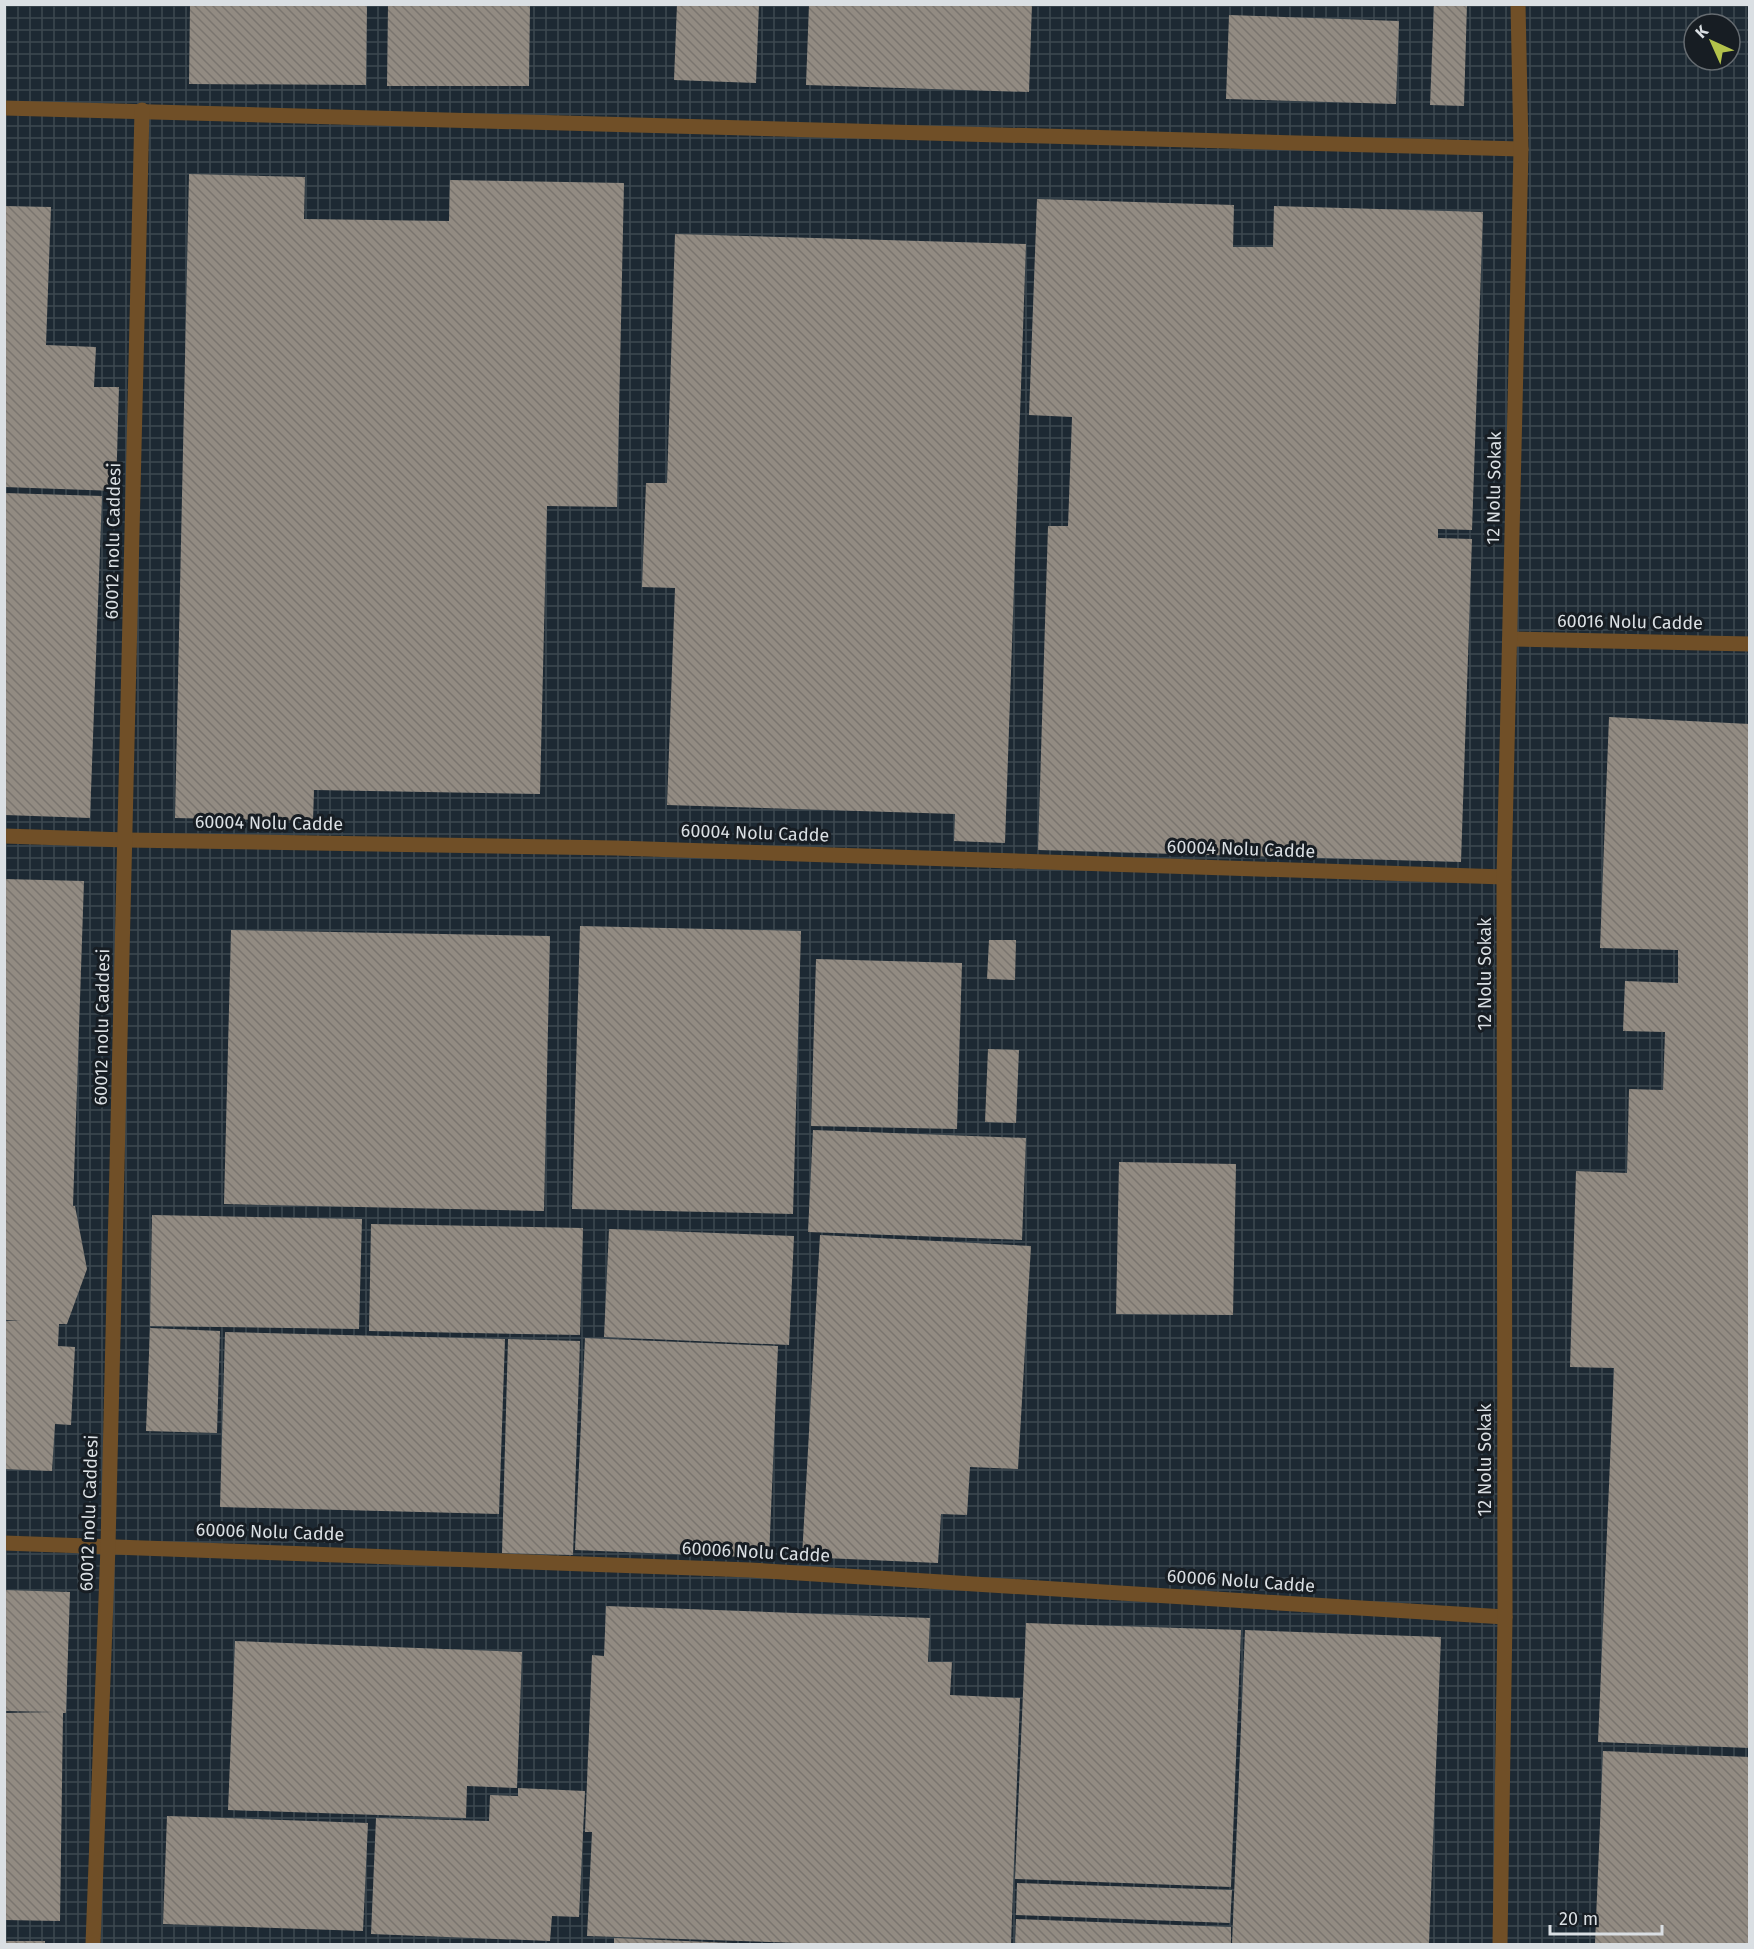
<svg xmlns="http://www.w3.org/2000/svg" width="1754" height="1949" font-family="'Fira Sans',sans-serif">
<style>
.industrial{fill:url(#industrial-grid);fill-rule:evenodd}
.building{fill:url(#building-back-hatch)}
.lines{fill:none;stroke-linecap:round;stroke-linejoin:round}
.street{stroke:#704f27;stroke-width:15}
.labels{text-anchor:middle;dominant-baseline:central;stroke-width:6;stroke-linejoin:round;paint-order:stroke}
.street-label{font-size:18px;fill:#dadfe3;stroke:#171d23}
</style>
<defs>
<pattern id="industrial-grid" width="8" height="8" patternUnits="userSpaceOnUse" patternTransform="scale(1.5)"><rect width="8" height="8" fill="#1d2933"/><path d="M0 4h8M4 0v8" fill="none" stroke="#3d4850"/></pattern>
<pattern id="building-back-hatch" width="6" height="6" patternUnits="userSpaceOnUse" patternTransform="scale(1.5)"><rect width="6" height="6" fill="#928b82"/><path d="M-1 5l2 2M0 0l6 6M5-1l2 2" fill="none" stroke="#7a756f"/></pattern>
</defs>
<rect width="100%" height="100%" fill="#171d23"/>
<path class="industrial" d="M5,5H1749V1944H5ZM1694,24H1730V60H1694Z"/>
<g class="building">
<path d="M190,4H367L366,85L189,84Z"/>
<path d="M388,4H530L529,86H387Z"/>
<path d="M677,4H759L756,83L674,80Z"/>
<path d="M809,4H1032L1029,92L806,85Z"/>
<path d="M1434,4H1467L1464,106L1430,105Z"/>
<path d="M1229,15L1399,21L1396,104L1226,99Z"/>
<path d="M189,174L305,177L304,219L449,221L450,180L624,183L617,507L547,506L540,794L314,790L313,821L175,818Z"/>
<path d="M1037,199L1234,205L1233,247H1273L1274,206L1483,212L1472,530L1438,529V538L1472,539L1461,862L1038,850L1048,526H1068L1072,417L1029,415Z"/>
<path d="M4,206L51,207L46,345L96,347L94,387H119L116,491L4,487Z"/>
<path d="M675,234L1026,244L1005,843L954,841L955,814L667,805L675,588L642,587L646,483H667Z"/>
<path d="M5,493L102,496L90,818L5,815Z"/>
<path d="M1609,717L1750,724V1748L1598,1742L1614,1368L1570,1367L1576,1171L1627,1173L1629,1089L1663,1090L1665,1032L1623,1031L1625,981L1678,983V950L1600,948Z"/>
<path d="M4,879L84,881L73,1206H75L87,1269L67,1324H59L58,1346L75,1347L71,1425L55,1424L52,1471L4,1469V1321H21L4,1320Z"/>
<path d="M580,926L801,931L793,1214L572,1209Z"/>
<path d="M231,930L550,936L544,1211L224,1204Z"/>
<path d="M989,940H1016L1015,980L987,979Z"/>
<path d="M816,959L962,963L957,1129L811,1126Z"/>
<path d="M988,1049L1019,1050L1016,1123L985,1122Z"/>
<path d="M813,1130L1026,1138L1022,1240L808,1232Z"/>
<path d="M1119,1162L1236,1164L1233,1315L1116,1314Z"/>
<path d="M152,1215L362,1219L359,1329L150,1326Z"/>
<path d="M371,1224L583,1228L580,1335L369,1331Z"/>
<path d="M609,1229L794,1236L789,1345L604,1337Z"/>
<path d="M820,1235L1031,1246L1018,1469L970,1467L967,1515L941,1514L938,1563L802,1557Z"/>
<path d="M150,1328L220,1331L217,1433L146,1431Z"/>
<path d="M225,1332L505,1339L499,1514L220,1507Z"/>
<path d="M585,1338L778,1346L769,1558L575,1550Z"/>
<path d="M508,1339L580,1341L573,1555L502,1553Z"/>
<path d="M4,1590L70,1592L66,1713H63L60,1921L4,1920V1713L54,1712L4,1711Z"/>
<path d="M606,1606L930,1618L928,1662H952L950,1695L1020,1698L1011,1944H829L587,1936L592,1832H585L592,1655L604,1656Z"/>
<path d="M1026,1623L1241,1630L1231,1887L1015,1879Z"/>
<path d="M1245,1630L1441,1637L1429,1944H1232Z"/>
<path d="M235,1641L522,1652L517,1788L467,1786L466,1818L228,1810Z"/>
<path d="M1603,1751L1750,1757V1944H1595Z"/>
<path d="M518,1788L585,1791L579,1917L552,1916L550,1941L371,1934L376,1818L489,1821L490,1795L518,1796Z"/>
<path d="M167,1816L368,1823L363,1931L163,1924Z"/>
<path d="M1017,1883L1232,1890L1230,1923L1016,1915Z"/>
<path d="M1016,1919L1231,1927V1944H1015Z"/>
<path d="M614,1938L733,1943V1944H614Z"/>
<rect x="4" y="1941" width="41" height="3"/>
</g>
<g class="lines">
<g class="street">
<path d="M4,108L1521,149"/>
<path d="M1510,639L1750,644"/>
<path d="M4,836L126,840L616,848L1504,877"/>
<path d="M4,1543L750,1570L1505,1617"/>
<path d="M93,1944L108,1546L142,110"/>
<path d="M1500,1944L1505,1617L1504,877L1521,149L1518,4"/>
</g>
</g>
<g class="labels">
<g class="street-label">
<text transform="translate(1494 488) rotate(-89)">12 Nolu Sokak</text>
<text transform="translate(113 541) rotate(-89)">60012 nolu Caddesi</text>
<text transform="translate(1630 622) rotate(1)">60016 Nolu Cadde</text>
<text transform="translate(269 823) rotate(1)">60004 Nolu Cadde</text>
<text transform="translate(755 833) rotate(2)">60004 Nolu Cadde</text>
<text transform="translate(1241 849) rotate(2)">60004 Nolu Cadde</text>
<text transform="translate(1485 974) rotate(-90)">12 Nolu Sokak</text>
<text transform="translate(102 1027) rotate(-89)">60012 nolu Caddesi</text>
<text transform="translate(1485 1460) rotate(-90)">12 Nolu Sokak</text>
<text transform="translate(89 1513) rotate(-88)">60012 nolu Caddesi</text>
<text transform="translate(270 1532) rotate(2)">60006 Nolu Cadde</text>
<text transform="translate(756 1552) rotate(3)">60006 Nolu Cadde</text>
<text transform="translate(1241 1581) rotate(4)">60006 Nolu Cadde</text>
</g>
</g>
<rect width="1754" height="1949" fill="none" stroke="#dadfe3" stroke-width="12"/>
<g transform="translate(1712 42) rotate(315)"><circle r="28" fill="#171d23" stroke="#656b70" stroke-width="1.5"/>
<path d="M0-4.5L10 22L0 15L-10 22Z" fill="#b3c24b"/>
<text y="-9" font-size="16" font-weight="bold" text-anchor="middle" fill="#dadfe3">K</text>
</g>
<path d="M1550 1925v9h112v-9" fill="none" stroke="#dadfe3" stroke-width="3"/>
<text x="1559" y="1925" font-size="18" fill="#dadfe3" stroke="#171d23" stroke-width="4.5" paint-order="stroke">20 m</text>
</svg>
